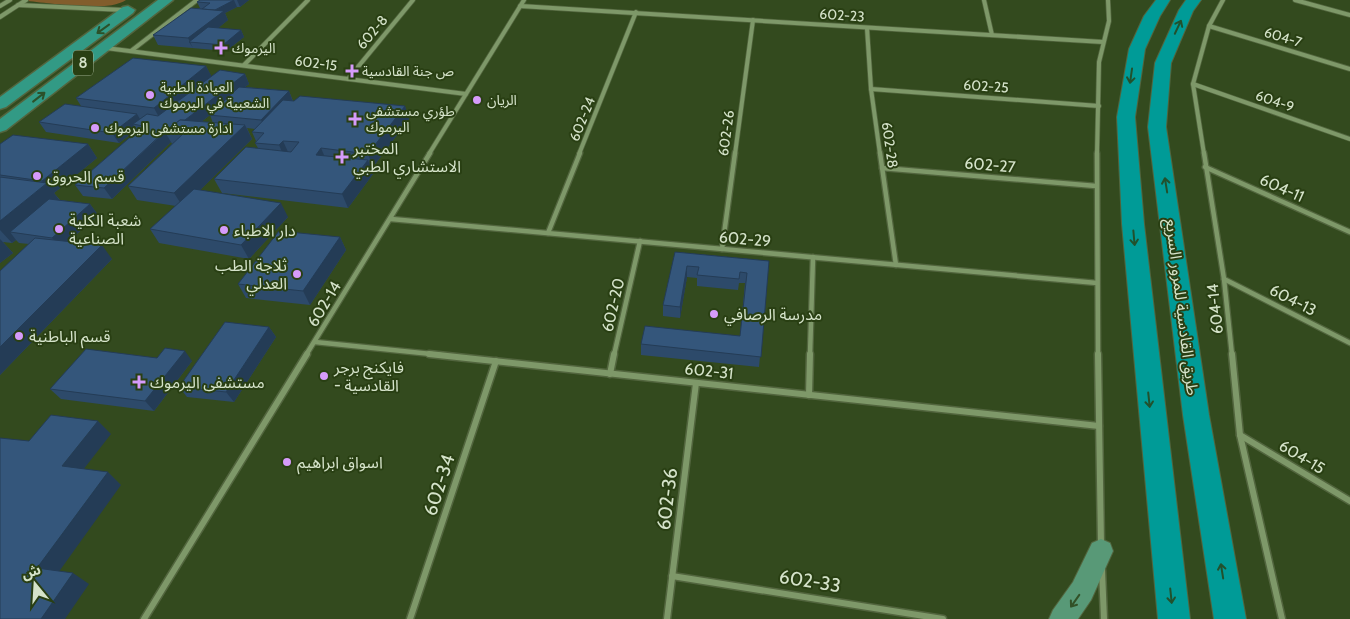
<svg xmlns="http://www.w3.org/2000/svg" width="1350" height="619" font-family="Cabin,'Noto Sans Arabic',sans-serif">
<style>
.green{fill:#825d2c}
.lines{fill:none;stroke-linecap:round;stroke-linejoin:round}
.street-far2-casing{stroke:#52653e;stroke-width:5.5}
.street-far1-casing{stroke:#52653e;stroke-width:7}
.street-casing{stroke:#52653e;stroke-width:9}
.secondary-casing{stroke:#52653e;stroke-width:2}
.primary-casing{stroke:#52653e;stroke-width:3}
.highway-casing{stroke:#52653e;stroke-width:2}
.street-far2{stroke:#7e9869;stroke-width:4}
.street-far1{stroke:#7e9869;stroke-width:4.5}
.street{stroke:#7e9869;stroke-width:6}
.secondary{fill:#589977;fill-rule:evenodd}
.primary{fill:#329a85;fill-rule:evenodd}
.highway{fill:#009b97;fill-rule:evenodd}
.wall{fill:#2d4a6a;fill-rule:evenodd}
.shaded-wall{fill:#243c56}
.building{fill:#34567b;stroke:#243c56}
.oneway{stroke:#21512d}
.oneway2{stroke:#2b512a}
.oneway3{stroke:#325127}
.poi-dot{fill:#d69bfa;stroke:#293f13;stroke-width:2}
.labels{text-anchor:middle;dominant-baseline:central;stroke-width:4;stroke-linejoin:round;paint-order:stroke}
.far-street-label{font-size:14px;fill:#d5e3ca;stroke:#293f13}
.far-poi-label{font-size:14px;fill:#d5e3ca;stroke:#293f13;text-anchor:start}
.shield{fill:#293f13;stroke:#a1b293;stroke-width:1}
.shield-label{font-size:15px;font-weight:bold;fill:#d5e3ca}
.poi-label{font-size:16px;fill:#d5e3ca;stroke:#293f13;text-anchor:start}
.street-label{font-size:16px;fill:#d5e3ca;stroke:#293f13}
.near-street-label{font-size:19px;fill:#d5e3ca;stroke:#293f13}
</style>
<rect width="100%" height="100%" fill="#334a1e"/>
<path class="green" d="M28,0H126C107,13 51,3 27,1Z"/>
<g class="lines">
<g class="street-far2-casing">
<g id="street-far2">
<path d="M984,0L992,35"/>
<path d="M1295,0L1350,15"/>
<path d="M18,5L124,10"/>
<path d="M0,6L10,0"/>
<path d="M520,6L1103,42"/>
<path d="M0,17L26,0"/>
<path d="M1209,26L1350,69"/>
<path d="M867,28L871,89L880,154"/>
<path d="M106,48L466,94"/>
<path d="M131,51L197,0"/>
<path d="M244,65L308,0"/>
<path d="M348,79L413,0"/>
<path d="M1193,84L1350,139"/>
<path d="M871,89L1099,106"/>
<path d="M429,154L524,0"/>
<path d="M579,154L636,12"/>
<path d="M735,154L753,20"/>
<path d="M1097,154L1099,62L1109,21L1108,0"/>
<path d="M1204,154L1193,84L1209,26L1223,0"/>
</g>
</g>
<g class="street-far1-casing">
<g id="street-far1">
<path d="M880,153L896,265"/>
<path d="M1097,153L1098,355"/>
<path d="M1204,153L1224,279L1232,355"/>
<path d="M1205,167L1350,232"/>
<path d="M882,168L1096,186"/>
<path d="M391,219L1097,283"/>
<path d="M548,233L580,153"/>
<path d="M722,249L735,153"/>
<path d="M1224,279L1350,343"/>
<path d="M315,342L441,355"/>
<path d="M306,355L430,153"/>
<path d="M614,355L640,241"/>
<path d="M810,355L813,257"/>
</g>
</g>
<g class="street-casing">
<g id="street">
<path d="M429,354L1099,426"/>
<path d="M1098,354L1101,544"/>
<path d="M1232,354L1240,435L1282,619"/>
<path d="M610,374L614,354"/>
<path d="M809,395L810,354"/>
<path d="M1240,435L1350,501"/>
<path d="M1102,570L1104,619"/>
<path d="M672,576L943,619"/>
<path d="M144,619L307,354"/>
<path d="M410,619L496,361"/>
<path d="M667,619L696,383"/>
</g>
</g>
<g class="secondary-casing">
<path id="secondary" d="M1101,539L1110,543L1113,551L1091,600L1078,619H1049L1053,610L1073,582L1092,543Z"/>
</g>
<g class="primary-casing">
<g id="primary">
<path d="M158,0H173L6,130L0,132V119Z"/>
<path d="M128,6L135,10L133,13L6,107L0,109V97L123,7Z"/>
</g>
</g>
<g class="highway-casing">
<g id="highway">
<path d="M1156,0H1170L1160,16L1145,49L1135,117L1144,224L1190,619H1158L1122,224L1117,117L1129,49L1144,16Z"/>
<path d="M1186,0H1201L1193,11L1171,63L1166,127L1209,415L1246,619H1214L1183,415L1148,127L1155,63L1179,10Z"/>
</g>
</g>
<use href="#street-far2" class="street-far2"/>
<use href="#street-far1" class="street-far1"/>
<use href="#street" class="street"/>
<use href="#secondary" class="secondary"/>
<use href="#primary" class="primary"/>
<use href="#highway" class="highway"/>
</g>
<g class="wall">
<path d="M200,0H249L240,7H237L225,13L228,20L218,28L241,30L244,37L226,51L158,45L153,35L200,8L197,2Z"/>
<path d="M206,66L211,76L245,74L249,84L245,87L289,91L293,101L405,106L409,119L373,167H371L373,174L348,208L222,193L214,179L258,148L255,143L256,141L252,132L255,129L247,128L252,139L200,190L288,217L249,259L159,243L150,229L176,206L137,200L128,186L172,144L171,142L112,199L83,196L75,185L137,131L136,130L119,143L46,132L39,122L81,106L76,98ZM210,115L213,123L201,122Z"/>
<path d="M0,144H88L97,158L54,193L60,200L90,204L98,215L68,242L112,259L0,375V271L29,244L19,243L16,240L12,243L3,242L13,253L0,263Z"/>
<path d="M340,237L346,250L310,305L246,298L238,284Z"/>
<path d="M675,252L769,261L759,367L641,355V344L740,336L745,283H739L738,290L697,286V278L687,277L680,318L663,316V305Z"/>
<path d="M269,327L276,337L234,402L187,397L179,387Z"/>
<path d="M157,358L192,361L154,411L61,399L50,389Z"/>
</g>
<g class="shaded-wall">
<path d="M234,0L237,7L225,13L228,20L200,43L189,42L193,48L188,38L214,11Z"/>
<path d="M237,0H249L240,7Z"/>
<path d="M241,30L244,37L226,51L223,45Z"/>
<path d="M206,66L213,79L161,121L154,108Z"/>
<path d="M245,74L249,84L186,134L185,132L171,131Z"/>
<path d="M289,91L293,102L266,130L261,120Z"/>
<path d="M405,106L409,119L373,167L368,154Z"/>
<path d="M137,114L143,124H133L136,130L119,143L112,133Z"/>
<path d="M245,125L252,139L183,207L174,193Z"/>
<path d="M165,132L171,142L112,199L104,188Z"/>
<path d="M283,141L289,154L285,159L279,145Z"/>
<path d="M88,144L97,158L54,193L61,202L10,232L16,240L12,243L0,230V221L45,185L42,181Z"/>
<path d="M321,148L327,162L316,155Z"/>
<path d="M368,160L373,174L348,208L342,194Z"/>
<path d="M281,203L288,217L249,259L241,245Z"/>
<path d="M90,204L98,215L61,248L52,238Z"/>
<path d="M340,237L346,250L310,305L303,291Z"/>
<path d="M0,239L13,253L0,263Z"/>
<path d="M102,245L112,259L0,375V347Z"/>
<path d="M687,266V277L680,318V307Z"/>
<path d="M269,327L276,337L234,402L226,392Z"/>
<path d="M185,351L192,361L154,411L145,401Z"/>
<path d="M98,421L111,434L76,479L62,466Z"/>
<path d="M108,472L121,485L53,580L37,568Z"/>
<path d="M73,573L89,584L65,619H41Z"/>
</g>
<g class="building">
<path d="M200,0H234L215,10L202,9L210,3L197,2Z"/>
<path d="M191,8L224,11L188,38L153,35Z"/>
<path d="M208,27L241,30L223,45L189,42Z"/>
<path d="M133,58L206,66L154,108L76,98Z"/>
<path d="M220,70L245,74L185,120H180L166,130L104,188L75,185L143,126L133,124L147,114L158,116Z"/>
<path d="M239,87L289,91L261,120L209,115Z"/>
<path d="M300,96L405,106L368,154L321,148L316,155L368,160L342,194L214,179L246,147L291,152L299,142L283,141L279,145L255,143L264,133L252,132L283,100L294,101Z"/>
<path d="M65,104L137,114L112,133L39,122Z"/>
<path d="M180,120L245,125L174,193L128,186L185,132H165Z"/>
<path d="M13,135L88,144L42,181L0,175V144Z"/>
<path d="M0,177L47,183L0,221Z"/>
<path d="M194,189L281,203L241,245L150,229Z"/>
<path d="M49,199L90,204L52,238L10,232Z"/>
<path d="M279,231L340,237L303,291L238,284Z"/>
<path d="M35,238L102,245L0,347V271Z"/>
<path d="M675,252L769,261L761,357L641,344L645,326L740,336L747,273L740,272L739,279L697,275L699,267L687,266L680,307L663,305Z"/>
<path d="M225,322L269,327L226,392L179,387Z"/>
<path d="M165,348L185,351L145,401L50,389L86,349L157,358Z"/>
<path d="M51,415L98,421L62,466L108,472L37,568L73,573L41,619H0V438L29,441Z"/>
</g>
<defs><path id="oneway-shaft" d="M-6 0H5M1.5-3L5.5 0L1.5 3" fill="none" stroke-width="1.6" stroke-linecap="round" stroke-linejoin="round" transform="scale(1.25)"/></defs>
<g class="oneway">
<use href="#oneway-shaft" transform="translate(1178 27) rotate(-65)"/>
<use href="#oneway-shaft" transform="translate(1131 76) rotate(98)"/>
<use href="#oneway-shaft" transform="translate(1166 185) rotate(-99)"/>
<use href="#oneway-shaft" transform="translate(1134 238) rotate(85)"/>
<use href="#oneway-shaft" transform="translate(1149 400) rotate(84)"/>
<use href="#oneway-shaft" transform="translate(1222 571) rotate(-99)"/>
<use href="#oneway-shaft" transform="translate(1171 596) rotate(84)"/>
</g>
<g class="oneway2">
<use href="#oneway-shaft" transform="translate(103 29) rotate(144)"/>
<use href="#oneway-shaft" transform="translate(39 97) rotate(-38)"/>
</g>
<use class="oneway3" href="#oneway-shaft" transform="translate(1075 601) rotate(125)"/>
<g class="poi-dot">
<path d="M218.5 40.5h5v5h5v5h-5v5h-5v-5h-5v-5h5z"/>
<path d="M349.5 63.5h5v5h5v5h-5v5h-5v-5h-5v-5h5z"/>
<circle cx="150" cy="95" r="5"/>
<circle cx="477" cy="100" r="5"/>
<path d="M352.5 111.5h5v5h5v5h-5v5h-5v-5h-5v-5h5z"/>
<circle cx="95" cy="128" r="5"/>
<path d="M339.5 149.5h5v5h5v5h-5v5h-5v-5h-5v-5h5z"/>
<circle cx="37" cy="176" r="5"/>
<circle cx="59" cy="229" r="5"/>
<circle cx="224" cy="230" r="5"/>
<circle cx="297" cy="274" r="5"/>
<circle cx="714" cy="314" r="5"/>
<circle cx="19" cy="336" r="5"/>
<circle cx="324" cy="376" r="5"/>
<path d="M136.5 374.5h5v5h5v5h-5v5h-5v-5h-5v-5h5z"/>
<circle cx="287" cy="462" r="5"/>
</g>
<g class="labels">
<g class="far-street-label">
<text transform="translate(842 15) rotate(4)">602-23</text>
<text transform="translate(372 32) rotate(-50)">602-8</text>
<text transform="translate(1283 37) rotate(17)">604-7</text>
<text transform="translate(316 63) rotate(7)">602-15</text>
<text transform="translate(986 86) rotate(4)">602-25</text>
<text transform="translate(1275 101) rotate(19)">604-9</text>
<text transform="translate(582 119) rotate(-68)">602-24</text>
<text transform="translate(726 133) rotate(-82)">602-26</text>
<text transform="translate(890 145) rotate(82)">602-28</text>
</g>
<g class="far-poi-label">
<text x="232" y="48">اليرموك</text>
<text x="362" y="71">ص جنة القادسية</text>
<text x="160" y="87">العيادة الطبية<tspan x="160" dy="16">الشعبية في اليرموك</tspan></text>
<text x="487" y="100">الريان</text>
<text x="366" y="111">طؤري مستشفى<tspan x="366" dy="16">اليرموك</tspan></text>
<text x="105" y="128">ادارة مستشفى اليرموك</text>
</g>
<rect class="shield" x="73" y="50.5" width="20" height="25" rx="4"/>
<g class="shield-label">
<text x="83" y="63">8</text>
</g>
<g class="poi-label">
<text x="353" y="148">المختبر<tspan x="353" dy="18">الاستشاري الطبي</tspan></text>
<text x="47" y="176">قسم الحروق</text>
<text x="69" y="220">شعبة الكلية<tspan x="69" dy="18">الصناعية</tspan></text>
<text x="234" y="230">دار الاطباء</text>
<text x="287" y="265" text-anchor="end">ثلاجة الطب<tspan x="287" dy="18">العدلي</tspan></text>
<text x="724" y="314">مدرسة الرصافي</text>
<text x="29" y="336">قسم الباطنية</text>
<text x="334" y="367">فايكنج برجر<tspan x="334" dy="18">- القادسية</tspan></text>
<text x="150" y="382">مستشفى اليرموك</text>
<text x="297" y="462">اسواق ابراهيم</text>
</g>
<g class="street-label">
<text transform="translate(990 165) rotate(5)">602-27</text>
<text transform="translate(1282 188) rotate(24)">604-11</text>
<text transform="translate(745 239) rotate(5)">602-29</text>
<text transform="translate(1293 300) rotate(27)">604-13</text>
<text transform="translate(324 304) rotate(-59)">602-14</text>
<text transform="translate(613 305) rotate(-77)">602-20</text>
<text transform="translate(1182 307) rotate(83)">طريق القادسية للمرور السريع</text>
<text transform="translate(1215 309) rotate(-96)">604-14</text>
<text transform="translate(709 371) rotate(6)">602-31</text>
<text transform="translate(1302 457) rotate(31)">604-15</text>
</g>
<g class="near-street-label">
<text transform="translate(439 485) rotate(-72)">602-34</text>
<text transform="translate(667 499) rotate(-83)">602-36</text>
<text transform="translate(810 581) rotate(9)">602-33</text>
</g>
</g>
<g transform="translate(35 584) rotate(342)" stroke="#293f13" stroke-width="4" paint-order="stroke">
<path d="M0-4L9 19L0 12L-9 19Z" fill="#d5e3ca"/>
<text y="-8" font-size="14" font-weight="bold" text-anchor="middle" fill="#d5e3ca">ش</text>
</g>
</svg>
